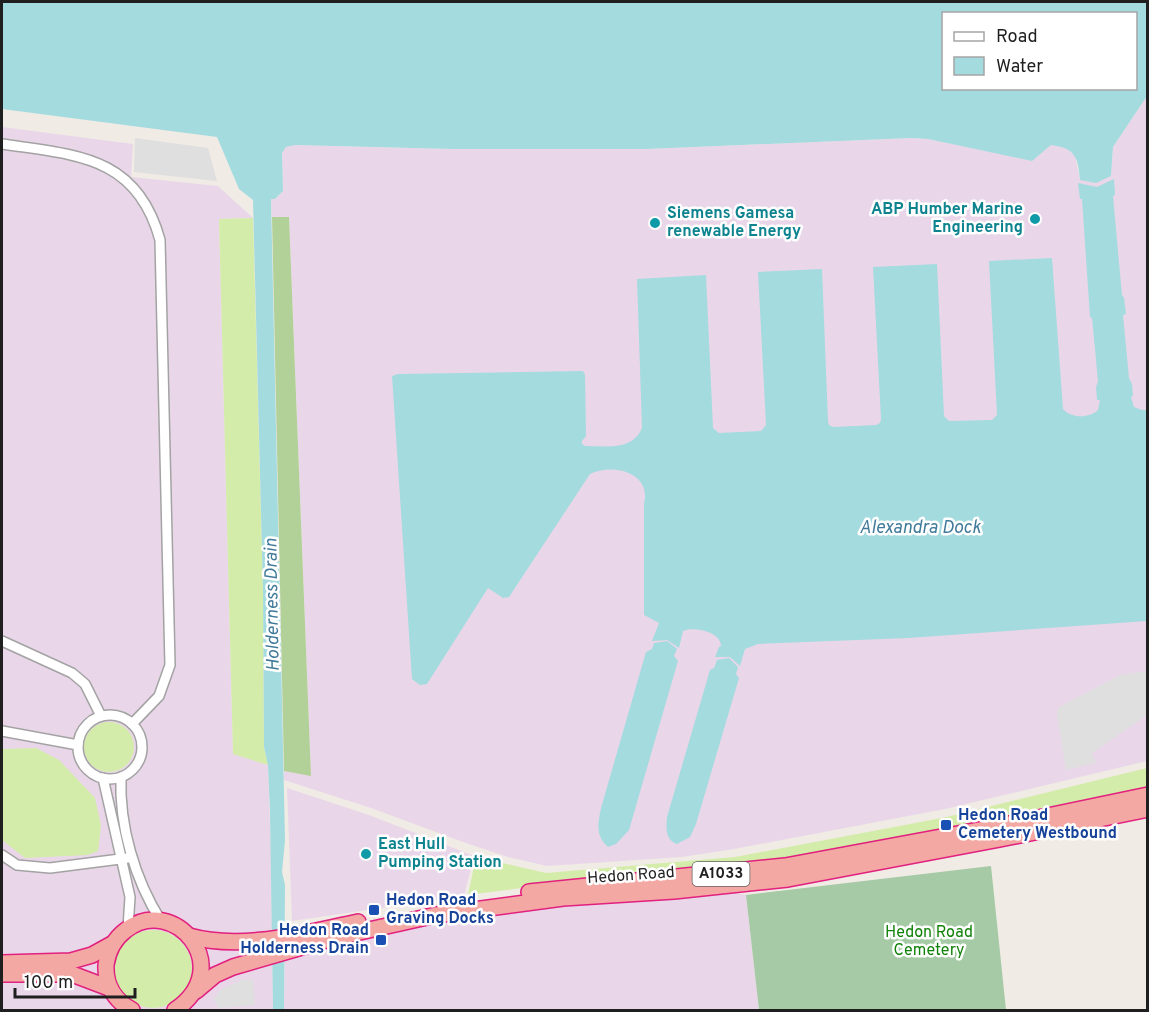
<svg xmlns="http://www.w3.org/2000/svg" width="1149" height="1012" font-family="Overpass,sans-serif">
<style>
.industrial{fill:#e9d7e9;fill-rule:evenodd}
.grass{fill:#d4eca9}
.forest{fill:#b2d198}
.cemetery{fill:#a5caa5}
.parking{fill:#dfdfdf}
.water{fill:#a4dbdf;fill-rule:evenodd}
.lines{fill:none;stroke-linecap:round;stroke-linejoin:round}
.minor-casing{stroke:#a3a3a3;stroke-width:12}
.trunk-casing{stroke:#e1207f;stroke-width:18}
.minor{stroke:#fff;stroke-width:9}
.trunk{stroke:#f4a8a3;stroke-width:15}
.culture-dot{fill:#0f9aa8;stroke:#fff;stroke-width:2}
.transit-dot{fill:#1a4fb4;stroke:#fff;stroke-width:2}
.labels{text-anchor:middle;dominant-baseline:central;stroke-width:5;stroke-linejoin:round;paint-order:stroke}
.shield{fill:#fff;stroke:#626262;stroke-width:1.5}
.shield-label{font-size:15px;font-weight:bold;fill:#1f1f1f}
.culture-label{font-size:16px;font-weight:bold;fill:#0d838f;stroke:#fff;text-anchor:start}
.transit-label{font-size:16px;font-weight:bold;fill:#164399;stroke:#fff;text-anchor:start}
.street-label{font-size:16px;fill:#1f1f1f;stroke:#fff}
.park-label{font-size:16px;fill:#118208;stroke:#fff}
.water-label{font-size:18px;font-style:italic;fill:#407a9a;stroke:#fff}
</style>
<rect width="100%" height="100%" fill="#f0ebe5"/>
<g class="industrial">
<path d="M1147,96V761L945,809L734,849L682,857L547,866L508,857L463,842L371,808L284,780V771L311,775L289,217H272L271,199H275L283,191L282,153L286,147L295,145L454,149H646L911,138L928,139L1032,160L1051,145L1066,147L1075,156L1080,180L1111,176L1113,147Z"/>
<path d="M2,127L133,144L131,177L218,186L253,218L219,219L233,753L268,765L271,856L273,1010H2ZM148,930L167,933L158,1008L147,1007L135,1003Z"/>
<path d="M287,788L369,815L474,856L464,896L292,921Z"/>
<path d="M684,884L746,895L759,1010H284L285,944Z"/>
</g>
<g class="grass">
<path d="M253,218L263,590L264,748L268,765L233,754L219,219Z"/>
<circle cx="109" cy="747" r="25"/>
<path d="M36,748L59,760L95,798L101,826L98,851L88,855L25,858L2,840V749Z"/>
<path d="M1147,768V792L785,864L559,883L468,895L476,857L546,873L735,857L947,817Z"/>
<circle cx="153" cy="969" r="39"/>
</g>
<path class="forest" d="M272,217H289L311,776L284,771Z"/>
<path class="cemetery" d="M991,866L1006,1010H759L746,895Z"/>
<g class="parking">
<path d="M135,138L208,148L217,181L134,172Z"/>
<path d="M1147,671V715L1092,753L1096,763L1066,770L1058,722L1057,712L1059,707L1120,675Z"/>
<path d="M242,980H253L255,1005L218,1008L214,999L220,990Z"/>
</g>
<g class="water">
<path d="M2,2H1147V96L1113,147L1111,176L1096,183L1080,180C1078,157 1075,148 1051,145L1032,161L928,139L911,138L646,149H454L295,145L286,147L282,153L283,191L275,199H271L285,840L282,872L285,885L284,1010H273L270,813L268,765L264,747L263,590L253,200L239,189L217,137L2,109ZM944,14H1136V88H944Z"/>
<path d="M1114,179L1115,195L1113,196L1122,295L1124,298L1126,314L1123,315L1129,378L1132,384L1133,396L1131,397L1134,407L1142,410H1147V621L908,638L758,644L745,649L740,666L730,657H715L719,647L721,646C721,632 694,626 683,631L679,648L667,640L652,641L659,623L644,615V504C652,472 612,463 590,474L509,597L503,598L488,588L427,684L420,685L412,679L392,376L398,374L583,371L585,375L586,436L582,441V444L585,446C607,446 632,451 642,428L637,279L706,275L713,428L719,433L761,431L766,425L758,272L822,269L828,421L829,425L833,427L876,425L880,423L881,419L873,267L937,264L944,416L949,421L992,420L997,415L989,261L1052,258L1063,409C1072,419 1089,418 1098,410L1100,400H1097L1096,387L1098,381L1092,318L1090,317L1082,199H1080L1078,183L1097,187Z"/>
<path d="M667,641L677,649L674,656L678,661L629,830L616,844L608,847C595,836 598,823 601,808L646,652L652,649L654,643Z"/>
<path d="M729,658L738,667L736,674L739,678L696,824L690,837L677,844C665,840 666,827 667,817L710,670L714,668L717,660Z"/>
</g>
<g class="lines">
<g class="minor-casing">
<g id="minor">
<path d="M2,144C75,155 137,155 160,240L170,665L159,696L132,724"/>
<path d="M2,641L72,673L85,684L101,716"/>
<circle cx="110" cy="747" r="32"/>
<path d="M2,731L78,745"/>
<path d="M121,777C119,826 135,880 161,921"/>
<path d="M103,778L130,897L128,928"/>
<path d="M2,855L17,865L50,868L128,858"/>
</g>
</g>
<g class="trunk-casing">
<g id="trunk">
<path d="M529,892L785,866L995,827L1148,795"/>
<path d="M189,936C243,951 304,933 358,922"/>
<path d="M2,963L71,961L92,955L112,944"/>
<path d="M2,974H72L109,988"/>
<path d="M196,991L215,975L233,967L333,938L436,915L563,898L674,891L788,879L1000,839L1148,809"/>
<path d="M132,1010C115,1001 105,985 106,965C108,951 114,939 126,930C173,893 238,967 175,1010"/>
</g>
</g>
<use href="#minor" class="minor"/>
<use href="#trunk" class="trunk"/>
</g>
<g class="culture-dot">
<circle cx="1035" cy="219" r="6"/>
<circle cx="655" cy="223" r="6"/>
<circle cx="366" cy="854" r="6"/>
</g>
<g class="transit-dot">
<rect x="940" y="819" width="12" height="12" rx="3"/>
<rect x="368" y="904" width="12" height="12" rx="3"/>
<rect x="375" y="934" width="12" height="12" rx="3"/>
</g>
<g class="labels">
<rect class="shield" x="692.5" y="862" width="57" height="24" rx="4.5"/>
<g class="shield-label">
<text x="721" y="874">A1033</text>
</g>
<g class="culture-label">
<text x="1023" y="210" text-anchor="end">ABP Humber Marine<tspan x="1023" dy="18">Engineering</tspan></text>
<text x="667" y="214">Siemens Gamesa<tspan x="667" dy="18">renewable Energy</tspan></text>
<text x="378" y="845">East Hull<tspan x="378" dy="18">Pumping Station</tspan></text>
</g>
<g class="transit-label">
<text x="958" y="816">Hedon Road<tspan x="958" dy="18">Cemetery Westbound</tspan></text>
<text x="386" y="901">Hedon Road<tspan x="386" dy="18">Graving Docks</tspan></text>
<text x="369" y="931" text-anchor="end">Hedon Road<tspan x="369" dy="18">Holderness Drain</tspan></text>
</g>
<g class="street-label">
<text transform="translate(631 876) rotate(-4)">Hedon Road</text>
</g>
<g class="park-label">
<text x="929" y="933">Hedon Road<tspan x="929" dy="18">Cemetery</tspan></text>
</g>
<g class="water-label">
<text x="920" y="528">Alexandra Dock</text>
<text transform="translate(273 605) rotate(-91)">Holderness Drain</text>
</g>
</g>
<rect width="1149" height="1012" fill="none" stroke="#1f1f1f" stroke-width="6"/>
<rect x="942" y="12" width="195" height="78" fill="#ffffff" stroke="#a5a5a5" stroke-width="1.5"/>
<rect x="954" y="32" width="30" height="9" fill="#ffffff" stroke="#a5a5a5" stroke-width="1.5"/>
<text x="996" y="42" font-size="18" fill="#1f1f1f">Road</text>
<rect x="954" y="57" width="30" height="18" fill="#a4dbdf" stroke="#a5a5a5" stroke-width="1.5"/>
<text x="996" y="72" font-size="18" fill="#1f1f1f">Water</text>
<path d="M15 988v9h120v-9" fill="none" stroke="#1f1f1f" stroke-width="3"/>
<text x="24" y="988" font-size="18" fill="#1f1f1f" stroke="#ffffff" stroke-width="4.5" paint-order="stroke">100 m</text>
</svg>
